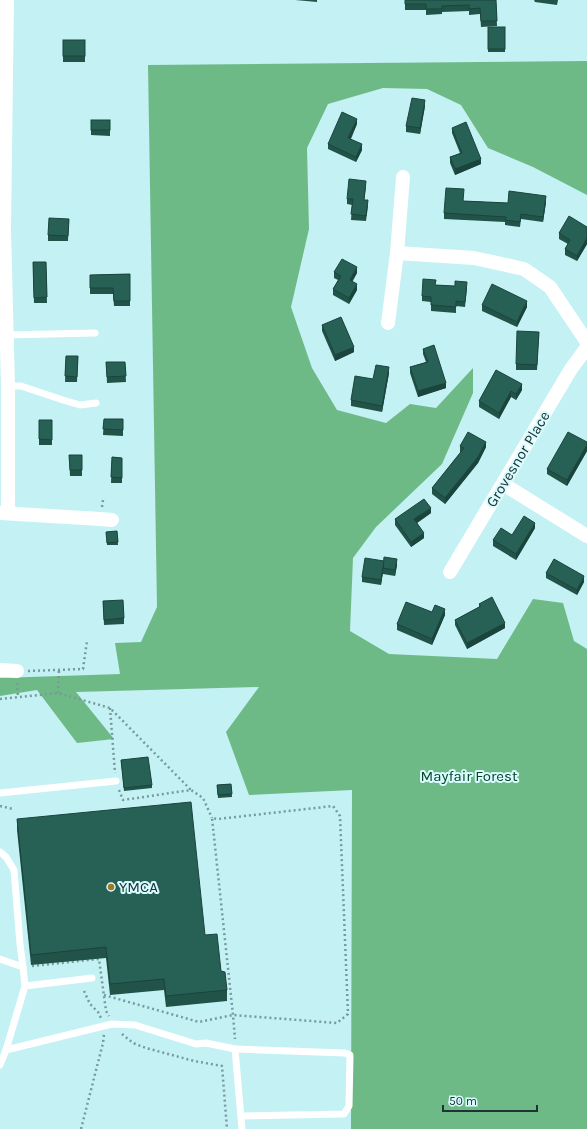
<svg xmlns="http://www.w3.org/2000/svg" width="587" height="1129" font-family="Karla,sans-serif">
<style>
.forest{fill:#6eba87}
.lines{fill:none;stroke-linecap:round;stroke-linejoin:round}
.path{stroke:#789a9c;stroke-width:2.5;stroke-dasharray:2 3;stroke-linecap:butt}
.service{stroke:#fff;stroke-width:7}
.minor{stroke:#fff;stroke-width:14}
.wall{fill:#225349}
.shaded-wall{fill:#1b443c}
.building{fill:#276155;stroke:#1b443c}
.poi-dot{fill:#a07826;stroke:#d8fcff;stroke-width:1.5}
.labels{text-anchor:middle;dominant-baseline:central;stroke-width:4;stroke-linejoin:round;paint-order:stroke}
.street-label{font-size:15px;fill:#203233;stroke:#d8fcff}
.park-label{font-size:15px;fill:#074423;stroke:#d8fcff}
.poi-label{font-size:15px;fill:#203233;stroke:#d8fcff;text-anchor:start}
</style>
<rect width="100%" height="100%" fill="#c3f1f4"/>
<path class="forest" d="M587,61V195L533,167L488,148L461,105L427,89L383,88L328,104L307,148L309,229L291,307L312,368L337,410L386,423L410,404L436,408L473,368V393L442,464L376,527L353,558L350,631L389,654L497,659L533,599L563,603L574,641L587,649V1129H351L352,790L249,795L226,732L259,687L76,692L114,739L77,743L37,690L0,696V678L120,674L115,643L141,642L157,607L148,65Z"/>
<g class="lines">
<g class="path">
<path d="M102,507L103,500"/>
<path d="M28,671L83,669L87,641"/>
<path d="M17,683L18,697"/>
<path d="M58,693L59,670"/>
<path d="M0,699L58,693L110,708L191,790"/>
<path d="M110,708L115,773"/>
<path d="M119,790L123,800L191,790L203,798L212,818"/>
<path d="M0,806L13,809"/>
<path d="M32,966L99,959L106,1011L109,1016"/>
<path d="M84,991L90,1004L98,1012L101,1018"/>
<path d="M104,995L199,1022L233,1015L337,1023L348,1014L340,816L333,806L218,819L212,818L233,1015L235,1039"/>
<path d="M122,1034L133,1043L146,1048L194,1061L222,1066L227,1129"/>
<path d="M81,1129L103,1043L104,1034"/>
</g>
<g class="service">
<path d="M6,335L95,333"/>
<path d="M8,386H21L63,400L80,405L96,403"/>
<path d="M0,793L116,781"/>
<path d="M0,852L6,857L14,870L20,944L23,967"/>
<path d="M0,959L23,967L25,986L6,1050L0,1065"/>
<path d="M25,986L92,978"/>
<path d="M235,1049L345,1053L350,1055L349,1106L344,1114L241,1116"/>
<path d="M6,1050L112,1024L135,1025L196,1044L206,1043L235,1049L242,1129"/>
</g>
<g class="minor">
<path d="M7,0L4,229L8,386V513"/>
<path d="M397,253L474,258L524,269L550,287L587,342"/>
<path d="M388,323L397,253L403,177"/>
<path d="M503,484L587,536"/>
<path d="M0,513L100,519L112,520"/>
<path d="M450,572L571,369L587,347"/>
<path d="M0,670L17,671"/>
</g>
</g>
<g class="wall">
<path d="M295,0H317V2Z"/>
<path d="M405,0H496L497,26L481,27L480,14L469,15V11L442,12V14L426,15V10H405Z"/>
<path d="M534,0H558L557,5L535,2Z"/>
<rect x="488" y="27" width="17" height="25"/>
<rect x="63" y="40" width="22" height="22"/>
<path d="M425,106L420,134L406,132V126Z"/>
<path d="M91,120H110V136L91,135Z"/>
<path d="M357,124L351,139L362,150L356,162L328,149V144Z"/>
<path d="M452,128L481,164L455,175L450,163V157L460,153L452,133Z"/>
<path d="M366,187L364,200L368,206L366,221L351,220L352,205L347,204V199Z"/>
<path d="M464,201L508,203L546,202L543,222L521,219L520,227L505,225V222L444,219V213Z"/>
<path d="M69,219L68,241H48V235Z"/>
<path d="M587,227V244L577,261L565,255V249L568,244L559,239V233Z"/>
<path d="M33,262H46L47,303H34Z"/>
<path d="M334,272L357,273L352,281L357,290L349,304L333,295V289L338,280L334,278Z"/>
<path d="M130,274V306H114L113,294H90V275Z"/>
<path d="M436,285L467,288L465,307L456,306V313L431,311V302L422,301V296Z"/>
<path d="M482,305L527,307L517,327L482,311Z"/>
<path d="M322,325L354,352L335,361L322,331Z"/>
<path d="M539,332L537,370H516V364Z"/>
<path d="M423,349L446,388L418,397L410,373V367L426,362L423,354Z"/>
<path d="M66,356H78L77,382H65Z"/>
<path d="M106,362H125L126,382L107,383Z"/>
<path d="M496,370L522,390L516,400L511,397L499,419L479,407V401Z"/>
<path d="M389,373L382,412L351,406V400L373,379Z"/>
<path d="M104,419H123V436L103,435Z"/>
<rect x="39" y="420" width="13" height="25"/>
<path d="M587,442V451L567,486L547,474V469Z"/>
<path d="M460,446L486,447L478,463L445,504L432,494V488L461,452H460Z"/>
<path d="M69,455H82V476H70Z"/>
<path d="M112,457L122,458V483H111Z"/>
<path d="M431,513L417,523L424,538L411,547L395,525V519Z"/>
<path d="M535,528L516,560L493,546V540Z"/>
<path d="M117,531L118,545H107L106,532Z"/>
<path d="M384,563L397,565L395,576L383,574V572L381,585L362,582V577Z"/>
<path d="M546,573L584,582L577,595L546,578Z"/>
<path d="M103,601L124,618V624L104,625Z"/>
<path d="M479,604L505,628L467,649L455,625V620L479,607Z"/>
<path d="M432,612L445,615L432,645L397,630V624Z"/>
<path d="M121,760L152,785V788L124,791Z"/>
<path d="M231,784L232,797L218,798L217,785Z"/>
<path d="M17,819L205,935L221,971L227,990V1001L166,1007L164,990L110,995L106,958L31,965L17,830Z"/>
</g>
<g class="shaded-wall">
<path d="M425,100V106L420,134V128Z"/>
<path d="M357,119V124L348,143V138Z"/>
<path d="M362,144V150L356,162V157Z"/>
<path d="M481,159V164L455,175V169Z"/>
<path d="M546,196V202L543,222V217Z"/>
<path d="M587,238V244L577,261V256Z"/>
<path d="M357,267V273L350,286V280Z"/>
<path d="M357,284V290L349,304V298Z"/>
<path d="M527,301V307L517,327V322Z"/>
<path d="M354,347V352L335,361V355Z"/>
<path d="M389,367V373L382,412V406Z"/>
<path d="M446,383V388L418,397V391Z"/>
<path d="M522,384V390L516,400V394Z"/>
<path d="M511,391V397L499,419V413Z"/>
<path d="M486,442V447L478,463L445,504V498Z"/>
<path d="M587,445V451L567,486V480Z"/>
<path d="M431,508V513L414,525V519Z"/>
<path d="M535,523V528L516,560V554Z"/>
<path d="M424,533V538L411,547V542Z"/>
<path d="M397,559V565L395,576V570Z"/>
<path d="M383,568V572L381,585V580Z"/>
<path d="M584,576V582L577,595V590Z"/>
<path d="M445,609V615L432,645V639Z"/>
<path d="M505,623V628L467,649V643Z"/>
</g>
<g class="building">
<path d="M405,0H496L497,21H481L480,8L469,9V5L442,6V9H426V4H405Z"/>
<rect x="488" y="27" width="17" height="22"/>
<rect x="63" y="40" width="22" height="16"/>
<path d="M412,98L425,100L420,128L406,126Z"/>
<path d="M342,112L357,119L348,138L362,144L356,157L328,144Z"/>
<rect x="91" y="120" width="19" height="10"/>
<path d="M466,122L481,159L455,169L450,157L462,153L452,128Z"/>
<path d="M349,179L366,181L364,200H368L366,216L351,214L353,199H347Z"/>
<path d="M446,188L464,189L463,201L508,203L509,191L546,196L543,217L521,214L520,222L505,220L506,217L444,213Z"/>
<path d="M569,216L587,227V238L577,256L565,249L570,240L559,233Z"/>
<path d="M49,218L69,219L68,236L48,235Z"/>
<path d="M342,259L357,267L350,280L357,284L349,298L333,289L341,276L334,272Z"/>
<path d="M33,262H46L47,297L34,298Z"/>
<path d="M130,274V301H114L113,288H90V275Z"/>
<path d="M423,279L436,280L435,285L455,286V281L467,282L465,302L456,301V307L431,305V297L422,296Z"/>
<path d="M492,284L527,301L517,322L482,305Z"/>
<path d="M341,317L354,347L335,355L322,325Z"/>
<path d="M517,331L539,332L537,365L516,364Z"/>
<path d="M434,345L446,383L418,391L410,367L428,362L423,349Z"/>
<path d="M66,356H78L77,377L65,376Z"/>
<path d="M106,362H125L126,376L107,377Z"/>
<path d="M376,365L389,367L382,406L351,400L355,376L373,379Z"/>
<path d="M496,370L522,384L516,394L511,391L499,413L479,401Z"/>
<path d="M104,419H123V430L103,429Z"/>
<path d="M39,420H52V440L39,439Z"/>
<path d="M468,432L486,442L478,457L445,498L432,488L464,448L460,446Z"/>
<path d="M568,432L587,442V445L567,480L547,469Z"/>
<path d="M69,455H82V470H70Z"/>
<path d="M112,457L122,458V478L111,477Z"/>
<path d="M424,499L431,508L414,519L424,533L411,542L395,519Z"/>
<path d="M524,516L535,523L516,554L493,540L501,528L512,535Z"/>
<path d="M117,531L118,542L107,543L106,532Z"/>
<path d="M384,557L397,559L395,570L383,568Z"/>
<path d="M365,558L384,561L381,580L362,577Z"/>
<path d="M554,559L584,576L577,590L546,573Z"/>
<path d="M492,597L505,623L467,643L455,620L481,606L479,604Z"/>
<path d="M123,600L124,618L104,620L103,601Z"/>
<path d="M406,602L432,612L435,605L445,609L432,639L397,624Z"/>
<path d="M148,757L152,785L124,788L121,760Z"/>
<path d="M231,784L232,794L218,795L217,785Z"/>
<path d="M191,802L205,935L217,934L221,971L225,972L227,990L166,996L164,979L110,984L106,947L31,955L17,819Z"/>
</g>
<circle class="poi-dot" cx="111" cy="887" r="4"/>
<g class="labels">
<g class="street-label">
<text transform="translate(518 459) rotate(-59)">Grovesnor Place</text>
</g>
<g class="park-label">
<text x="469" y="776">Mayfair Forest</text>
</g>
<g class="poi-label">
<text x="119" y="887">YMCA</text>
</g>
</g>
<path d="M443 1105v6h94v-6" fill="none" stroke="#203233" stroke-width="2"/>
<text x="449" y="1105" font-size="12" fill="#203233" stroke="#d8fcff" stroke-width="3" paint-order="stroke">50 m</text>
</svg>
